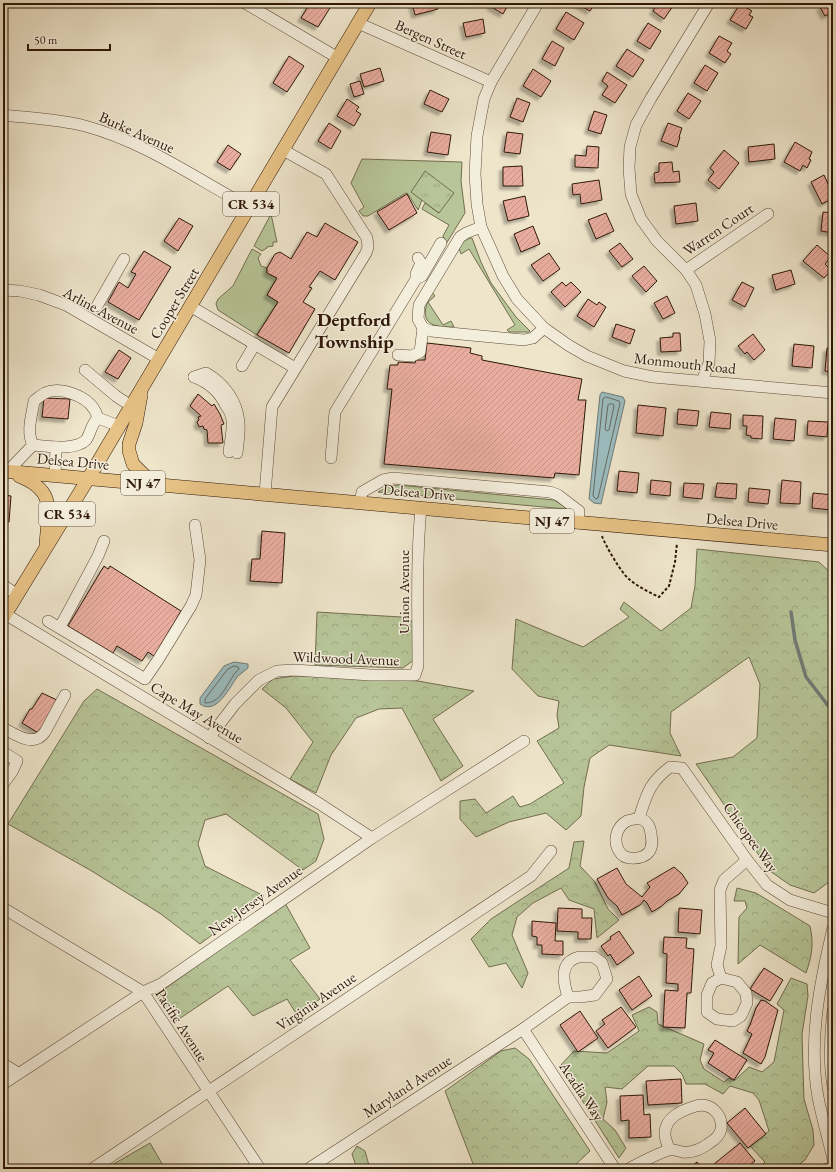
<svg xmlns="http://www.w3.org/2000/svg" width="836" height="1172" font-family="'EB Garamond',serif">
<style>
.grass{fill:#b7c598;stroke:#726e50}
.forest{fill:url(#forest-crowns);stroke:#726e50}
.park{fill:url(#park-tufts);stroke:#726e50}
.water{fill:#9cbdc0;stroke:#707b76}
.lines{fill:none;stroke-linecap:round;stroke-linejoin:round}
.shore{stroke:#656a64;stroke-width:1}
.stream{stroke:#707b76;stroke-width:3.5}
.building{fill:url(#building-hatch);stroke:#2e1807;filter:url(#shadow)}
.minor-casing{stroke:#5e4b38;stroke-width:12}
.major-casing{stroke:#2e1807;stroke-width:14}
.path{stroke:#2e1807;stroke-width:2;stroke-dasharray:3 2;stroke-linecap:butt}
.minor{stroke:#f4eedd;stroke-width:11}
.major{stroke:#e7c286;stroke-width:13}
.labels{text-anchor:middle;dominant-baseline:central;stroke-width:3;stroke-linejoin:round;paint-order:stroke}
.shield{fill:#f4eedd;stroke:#695847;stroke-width:1}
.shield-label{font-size:14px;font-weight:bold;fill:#2e1807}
.street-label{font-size:15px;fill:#2e1807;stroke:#f4eedd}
.district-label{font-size:19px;font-weight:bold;fill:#2e1807;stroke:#f4eedd}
</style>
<defs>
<pattern id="forest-crowns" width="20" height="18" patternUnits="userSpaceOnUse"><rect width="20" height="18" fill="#b7c598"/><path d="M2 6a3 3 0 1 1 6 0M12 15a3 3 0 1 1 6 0" fill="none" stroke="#9ea882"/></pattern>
<pattern id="park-tufts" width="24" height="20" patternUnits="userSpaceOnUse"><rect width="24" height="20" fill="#b7c598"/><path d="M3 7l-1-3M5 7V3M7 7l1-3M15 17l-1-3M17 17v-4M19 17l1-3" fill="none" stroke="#9ea882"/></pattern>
<pattern id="building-hatch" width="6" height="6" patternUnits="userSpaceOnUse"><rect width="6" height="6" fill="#e9ad9f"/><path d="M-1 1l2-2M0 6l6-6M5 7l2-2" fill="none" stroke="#c89487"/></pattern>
<filter id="shadow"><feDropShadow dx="-3.5" dy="3.5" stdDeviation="1" flood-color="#0004"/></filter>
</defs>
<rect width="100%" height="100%" fill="#eee5cb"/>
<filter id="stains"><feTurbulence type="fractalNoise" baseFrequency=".005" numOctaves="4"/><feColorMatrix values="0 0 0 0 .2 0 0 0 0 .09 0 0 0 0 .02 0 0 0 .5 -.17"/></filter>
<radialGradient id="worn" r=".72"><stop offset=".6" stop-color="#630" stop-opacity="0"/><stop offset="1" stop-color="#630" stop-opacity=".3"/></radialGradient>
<g class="grass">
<path d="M362,159L462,162L461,181L465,213L446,244L443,236L449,225L422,209L425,203L439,213L411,191L422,200L418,210L408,194L406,193L368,216H363L359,211L364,207L351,183Z"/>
<path d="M271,214L277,242H273V246L267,247V248L262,251L254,246Z"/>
<path d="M472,238L481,262L491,283L516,317L530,331L529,332H509L507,330L515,325L469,249L461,254L459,248C463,242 465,239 472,238Z"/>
<path d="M252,249L261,254L258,258L261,266L267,268V273L277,278L267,295L278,302L257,335L218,310L216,304L218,299L233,286Z"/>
<path d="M432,292L435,296L428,302L443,325L451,321L454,327H453C447,327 439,327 434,325C419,320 427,301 432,292Z"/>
<path d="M398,485L554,500L562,505L566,509L378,492L390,486Z"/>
</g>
<g class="forest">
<path d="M697,549L819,562L833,575V879L814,893L790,885L770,871L696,764L733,757L757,738L760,684L749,657L671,712L670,733L681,756L609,745L590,758L584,787L581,816L566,830L546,813L509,822L476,837L460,819V801L475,799L486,813L513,796L520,807L530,804L564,783L537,741L559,728L557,715L559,701L538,696L512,669L516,619L583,647L629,617L620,609L624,602L661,631L691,608L695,586Z"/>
<path d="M317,612L401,617L414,622L415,659L403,668L315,665Z"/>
<path d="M294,676L354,677L418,681L474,691L433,719L463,766L441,781L402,708L379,709L356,718L331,755L316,793L290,779L313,742L286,708L262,689L273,679Z"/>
<path d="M97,689L318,814L324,839L316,861L303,870L226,814L205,820L198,844L205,866L264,896L200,944L161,914L90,870L8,824L84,701Z"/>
<path d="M584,841L580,866L595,882L608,909L619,920L597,938L594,909L569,900L561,888L533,903L517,917L512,935L528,973L522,988L506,963L489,967L471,939L491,919L569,868L574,842Z"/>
<path d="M737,888L756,893L810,926C814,943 812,956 806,973L760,945L738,964L739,917L747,908L745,901H734Z"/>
<path d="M285,903L310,948L290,960L320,999L297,1015L287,999L253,1016L228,986L173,1023L156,995Z"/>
<path d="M791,978L807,984L808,996L802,1034L803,1069L804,1099L813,1130L814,1145L805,1160L793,1169H757L765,1162L750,1146L769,1131L759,1100L753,1093L730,1086L723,1094L705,1084H686L682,1074L674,1066H648L622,1089L605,1087L607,1102L603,1119L615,1130L626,1148L619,1158L560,1066L574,1051L607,1053L639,1031L632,1015L649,1007L657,1012L658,1024L704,1044L700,1060L704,1069L724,1082L729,1078L734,1081L749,1067L762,1072L774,1062L784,1010L777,1004Z"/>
<path d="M515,1048L529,1059L590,1151L574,1166L563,1169H475L445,1091L501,1051Z"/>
<path d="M150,1143L165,1169H105Z"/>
<path d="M357,1146L365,1151L370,1169H357L352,1154Z"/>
</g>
<path class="park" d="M425,171L454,193L439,213L411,192Z"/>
<g class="water">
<path d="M602,392L623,397L625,401L601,504L594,503L589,499L600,395Z"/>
<path d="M234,662L248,664V668C245,671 241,673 238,676C230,686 217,716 200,704V698L224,666Z"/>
</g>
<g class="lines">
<g class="shore">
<path d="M606,397L619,401L620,403L598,498L596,499L593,496L603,399Z"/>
<path d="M609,404H613L614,406L609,430L607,431L605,429L608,405Z"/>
<path d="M234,666L238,667L239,669C227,679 224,703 205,703V699L227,670Z"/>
</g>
<path class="stream" d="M791,612L795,640L806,677L833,712"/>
</g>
<g class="building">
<path d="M310,3H333L318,27L301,18Z"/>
<path d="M412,3H436L438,9L415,15Z"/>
<path d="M492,3H509L503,14L490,6Z"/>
<path d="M576,3H595L590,11Z"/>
<path d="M652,3H675L664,19L653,11L656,6Z"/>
<path d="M827,3H833V12L825,16L820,7Z"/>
<path d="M740,4L752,11L749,15L753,17L746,29L730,20Z"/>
<path d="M566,12L584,23L574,40L556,29Z"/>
<path d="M483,19L485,33L466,37L463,23Z"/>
<path d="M648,23L661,31L650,49L637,41Z"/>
<path d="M719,36L732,43L727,51L731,54L725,63L709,53Z"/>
<path d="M552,41L564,48L555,66L542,59Z"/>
<path d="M627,49L644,60L633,77L616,66Z"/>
<path d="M289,56L304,66L287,92L273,83Z"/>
<path d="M705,65L718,73L707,91L694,83Z"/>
<path d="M380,68L384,81L364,87L360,74Z"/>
<path d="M533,69L551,81L541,97L523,86Z"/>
<path d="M607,72L627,85L615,103L602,95L608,86L602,81Z"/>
<path d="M360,81L364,94L354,97L350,84Z"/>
<path d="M430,90L449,99L442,112L424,104Z"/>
<path d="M688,93L701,101L689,119L677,111Z"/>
<path d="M517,98L530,103L523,122L510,117Z"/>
<path d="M347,99L359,107L356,111L361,114L354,126L337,116Z"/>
<path d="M594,111L607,115L601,134L588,130Z"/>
<path d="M329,123L341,131L331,149L318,141Z"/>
<path d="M668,123L682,128L679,137H680L677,147L661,141Z"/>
<path d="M431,132L451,135L448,155L427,152Z"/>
<path d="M507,132L523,134L520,154L504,152Z"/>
<path d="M795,142L812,152L809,159L811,160L807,168L803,165L800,171L784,162Z"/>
<path d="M774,144L775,159L749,162L748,147Z"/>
<path d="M228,145L241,154L230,170L217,162Z"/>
<path d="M587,146L599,147L598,168L575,167V155L586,156Z"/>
<path d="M724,150L739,163L719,189L708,180L714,172L710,168Z"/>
<path d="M672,162L673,172L679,171L680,182L655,183L654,173L659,172V163Z"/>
<path d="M522,166L523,186H503V167Z"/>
<path d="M824,175L833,195V198L822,204L811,182Z"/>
<path d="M599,180L602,200L581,204L580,194L573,195L572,184Z"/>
<path d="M407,194L417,213L389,230L377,212Z"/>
<path d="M525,196L529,216L508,221L503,201Z"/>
<path d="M696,203L698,221L676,224L674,206Z"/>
<path d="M823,212L833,213V233L821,231Z"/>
<path d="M606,213L614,231L596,239L588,220Z"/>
<path d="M179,218L193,226L178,251L164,241Z"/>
<path d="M325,223L358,242L335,280L320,271L309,287L312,288L303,302L315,309L289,353L257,335L278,302L267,295L277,278L267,273V268L275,254L280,252L291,259L307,232L317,237Z"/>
<path d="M533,226L540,244L521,252L514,234Z"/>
<path d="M620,243L633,259L622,267L609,251Z"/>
<path d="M817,245L831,257L825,264L831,270L824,278L803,261Z"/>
<path d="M144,251L171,267L139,320L108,302L119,282L128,288L136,274L131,272Z"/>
<path d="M549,253L560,269L543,281L531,265Z"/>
<path d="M644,266L657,281L646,292L632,276Z"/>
<path d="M791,270L795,284L776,290L772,275Z"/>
<path d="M562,282L566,286L571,282L581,292L565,307L551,292Z"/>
<path d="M742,282L754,288L745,307L732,300Z"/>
<path d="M667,296L675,313L663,319L654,303Z"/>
<path d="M588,299L597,305L599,302L606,307L594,327L577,316Z"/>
<path d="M616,324L635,330L630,344L612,337Z"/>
<path d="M673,333H680L681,351L661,352L660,338L673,337Z"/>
<path d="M753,334L765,350L754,360L747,352L745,354L738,346Z"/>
<path d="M427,343L471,348L470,353L482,356V360L582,379L578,400H586L579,475L555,473L554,478L384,464L392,389H387L390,365H398V362L415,363L416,360H425Z"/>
<path d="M794,344L814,346L812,368L792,366Z"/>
<path d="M827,348H833V372L825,371Z"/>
<path d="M119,350L131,358L118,379L105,372Z"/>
<path d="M198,394L212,406L214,404L220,414L224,424L221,425L223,443H208L207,430L204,429L203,426L199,427L197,422L199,420L198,417L201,416L190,406Z"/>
<path d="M44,398L70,399L68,419L42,417Z"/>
<path d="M638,405L666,408L663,436L636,433Z"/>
<path d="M678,409L699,411L697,426L677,424Z"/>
<path d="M711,412L731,414L730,429L709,427Z"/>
<path d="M743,415L763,416L762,439L751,438V436L746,435L747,426H743Z"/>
<path d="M775,418L796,420L794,441L773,439Z"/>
<path d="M808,421L828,422L827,437L807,435Z"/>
<path d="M619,471L639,473L637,493L617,491Z"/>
<path d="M651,480L671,482L670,496L650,494Z"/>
<path d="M782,480L801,482L800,504L780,503Z"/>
<path d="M684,483L704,484L702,499L683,497Z"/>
<path d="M717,483L737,484L736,499L715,497Z"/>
<path d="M749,488L770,490L768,504L748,502Z"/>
<path d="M813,493L833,495L832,510L812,508Z"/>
<path d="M3,495L11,496L9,522L3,521Z"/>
<path d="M262,531L285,533L282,583L250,581L252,559H260Z"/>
<path d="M104,566L108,569L110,566L181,611L154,656L148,652L142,661L117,646L113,653L68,626Z"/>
<path d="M42,693L59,701L40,734L22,723L30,709H32Z"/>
<path d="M674,867L682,874L688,883L679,894L667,901L662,906L652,912L647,903L644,900L640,905L622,915L617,906L608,898L597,879L617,868L626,884L642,897L650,887L647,883Z"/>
<path d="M558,908L582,909V918H592L591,939H578V932L557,931Z"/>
<path d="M679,908L702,910L700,934L678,932Z"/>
<path d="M532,921L556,923L555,941H563V955L542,954V945H537V937L532,936Z"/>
<path d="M619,931L634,953L617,965L610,954L608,956L601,946L611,939L610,937Z"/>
<path d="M664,937L687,938L686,948L694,949L691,993H687L685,1028L663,1027L665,990L678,991V984L666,983L667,954L663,953Z"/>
<path d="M764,968L783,980L770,1001L750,989Z"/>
<path d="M639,976L652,996L632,1010L619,990Z"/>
<path d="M761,1000L765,1001L778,1010L765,1057L761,1064L743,1053L752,1034L747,1031L750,1025L756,1008Z"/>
<path d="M621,1007L636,1027L608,1048L596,1031L605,1024L602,1020Z"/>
<path d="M580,1011L598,1038L578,1052L560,1025Z"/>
<path d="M715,1040L747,1060L734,1080L708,1063L714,1053L708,1050Z"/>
<path d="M681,1079L682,1103L648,1105L646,1081Z"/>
<path d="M643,1095L644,1115L650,1114L651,1137L629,1138V1120L621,1121L620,1096Z"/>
<path d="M745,1108L766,1134L748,1148L727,1123Z"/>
<path d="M740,1143L755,1161L745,1169H716L713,1165Z"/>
<path d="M697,1162L703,1169H688Z"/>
</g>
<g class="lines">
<g class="minor-casing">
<g id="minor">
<path d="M245,3L338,58"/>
<path d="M538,3L491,82L484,99L477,136L475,174L477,204L481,227L503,276L517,299L544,328L568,345L587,356L624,371L653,377L833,393"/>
<path d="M358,23L491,82"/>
<path d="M3,115C30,118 58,119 85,126C145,142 195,178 249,207"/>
<path d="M481,227L466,233L460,237L419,305L418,319L423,328L431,331L450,333L524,340L533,338L544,328"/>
<path d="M686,270L768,214"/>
<path d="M420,277L422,276L441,243"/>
<path d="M3,290L20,291L39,295L66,305L159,359"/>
<path d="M97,306L124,259"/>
<path d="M190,306L295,368"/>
<path d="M398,355L412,356L420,352L423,328"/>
<path d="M242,366L255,344"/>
<path d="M85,370L116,396L131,406"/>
<path d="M194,377L206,373C224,383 237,401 239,422C240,432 238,443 237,453"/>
<path d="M194,377C209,383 219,391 226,406C229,410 232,416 232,421C233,431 230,442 229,452"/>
<path d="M702,381L709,363L710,341L705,314L696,285L686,270L657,241L641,219L631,194L629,168L630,147L636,125L651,98L709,3"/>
<path d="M33,445C26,432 32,415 34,401C38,398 41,395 45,393C60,386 86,396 94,409C96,412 97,415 98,418"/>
<path d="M331,458L335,412L416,279V274L421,263L418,258"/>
<path d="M8,471L33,445C47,446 75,451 86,440C91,433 91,424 98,418L119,426"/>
<path d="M55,476L56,447"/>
<path d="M265,494L272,407L366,253L368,247L367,238L326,174L283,150"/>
<path d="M360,503L362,492L383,480L393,478L550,492L558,495L579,511L578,523"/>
<path d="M3,585L17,595"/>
<path d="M5,614L320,804L372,838"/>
<path d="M48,621L145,679L158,660L191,606L196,595L200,560L195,525"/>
<path d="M60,627L98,556L104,541"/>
<path d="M3,728C16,735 34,748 45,732L65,695"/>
<path d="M209,738L235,704L259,680L277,671L294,670L371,675H415L418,666C418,613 416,561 421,508"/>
<path d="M3,752L17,761L12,772L3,784"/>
<path d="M639,818C647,821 650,825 651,834C652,840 653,846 649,852C642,860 624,861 619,851C613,841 616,827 627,821C630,820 635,819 639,818C647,794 649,783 670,767L682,768L747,860L767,885L790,900L833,913"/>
<path d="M3,908L143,992L260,1169"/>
<path d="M833,928C820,982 808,1041 818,1097C822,1118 828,1138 833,1159"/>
<path d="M579,957H594L602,963L607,979L595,995L580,997H568C563,981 559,962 579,957Z"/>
<path d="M721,978L737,982L746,993L747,1003L741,1016L733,1021L717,1019L707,1012V995L712,983L721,978L717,965L721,946L720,890L724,880L747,860"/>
<path d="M833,1011C830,1036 829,1063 833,1087"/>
<path d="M523,1029L615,1169"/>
<path d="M3,1064L18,1073"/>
<path d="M3,1084L143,992L161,984L372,838L524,741"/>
<path d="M92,1169L531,876L551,851"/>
<path d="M308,1169L523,1029L568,997"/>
<path d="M628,1169C636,1165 664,1150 670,1150C674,1149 678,1151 682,1152C692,1153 700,1150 708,1144C713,1141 720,1136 721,1129C723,1114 710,1102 696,1106C683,1110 664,1117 665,1135C665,1139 668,1145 669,1149"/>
<path d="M827,1169L833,1167"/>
</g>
</g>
<g class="major-casing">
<g id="major">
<path d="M141,395L136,423L129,444V451L133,464L153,484"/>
<path d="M3,471L833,545"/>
<path d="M19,476C57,491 48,511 46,545"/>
<path d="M3,618L88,479L370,3"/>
</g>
</g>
<path class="path" d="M602,536C605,545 622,574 629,579C638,587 649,592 659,597L669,586L675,562L677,543"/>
<use href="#minor" class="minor"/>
<use href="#major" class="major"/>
</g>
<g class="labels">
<g class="shield">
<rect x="223" y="192" width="56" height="24" rx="3"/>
<rect x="121" y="471" width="44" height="24" rx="3"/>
<rect x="39" y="502" width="56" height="24" rx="3"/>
<rect x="530" y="509" width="44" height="24" rx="3"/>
</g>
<g class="shield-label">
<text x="251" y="204">CR 534</text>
<text x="143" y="483">NJ 47</text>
<text x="67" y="514">CR 534</text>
<text x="552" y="521">NJ 47</text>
</g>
<g class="street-label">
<text transform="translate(431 39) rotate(24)">Bergen Street</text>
<text transform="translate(137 132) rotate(24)">Burke Avenue</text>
<text transform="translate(718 229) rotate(-34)">Warren Court</text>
<text transform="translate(174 303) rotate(-59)">Cooper Street</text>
<text transform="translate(101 310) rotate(28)">Arline Avenue</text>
<text transform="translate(685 363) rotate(6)">Monmouth Road</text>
<text transform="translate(73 461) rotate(5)">Delsea Drive</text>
<text transform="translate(419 492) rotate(5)">Delsea Drive</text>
<text transform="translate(742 521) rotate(5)">Delsea Drive</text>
<text transform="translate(403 592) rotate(-90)">Union Avenue</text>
<text transform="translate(346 658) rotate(2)">Wildwood Avenue</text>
<text transform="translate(197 712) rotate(31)">Cape May Avenue</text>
<text transform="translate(751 837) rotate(54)">Chicopee Way</text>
<text transform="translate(255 900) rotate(-35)">New Jersey Avenue</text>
<text transform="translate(316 1001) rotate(-34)">Virginia Avenue</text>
<text transform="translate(182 1025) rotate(57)">Pacific Avenue</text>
<text transform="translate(407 1086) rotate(-33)">Maryland Avenue</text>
<text transform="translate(582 1091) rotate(56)">Acadia Way</text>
</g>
<g class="district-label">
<text x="354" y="319">Deptford<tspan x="354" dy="22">Township</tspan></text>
</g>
</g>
<rect width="836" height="1172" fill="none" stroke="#eee5cb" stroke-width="16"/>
<rect x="4" y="4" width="828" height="1164" fill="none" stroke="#2e1807" stroke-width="2"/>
<rect x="8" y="8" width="820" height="1156" fill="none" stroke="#2e1807"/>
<path d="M28 44v6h82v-6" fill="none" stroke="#2e1807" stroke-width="2"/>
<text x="34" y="44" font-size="12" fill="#2e1807" stroke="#f4eedd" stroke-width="3" paint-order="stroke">50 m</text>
<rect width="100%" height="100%" filter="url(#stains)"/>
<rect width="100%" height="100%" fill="url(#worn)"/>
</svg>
